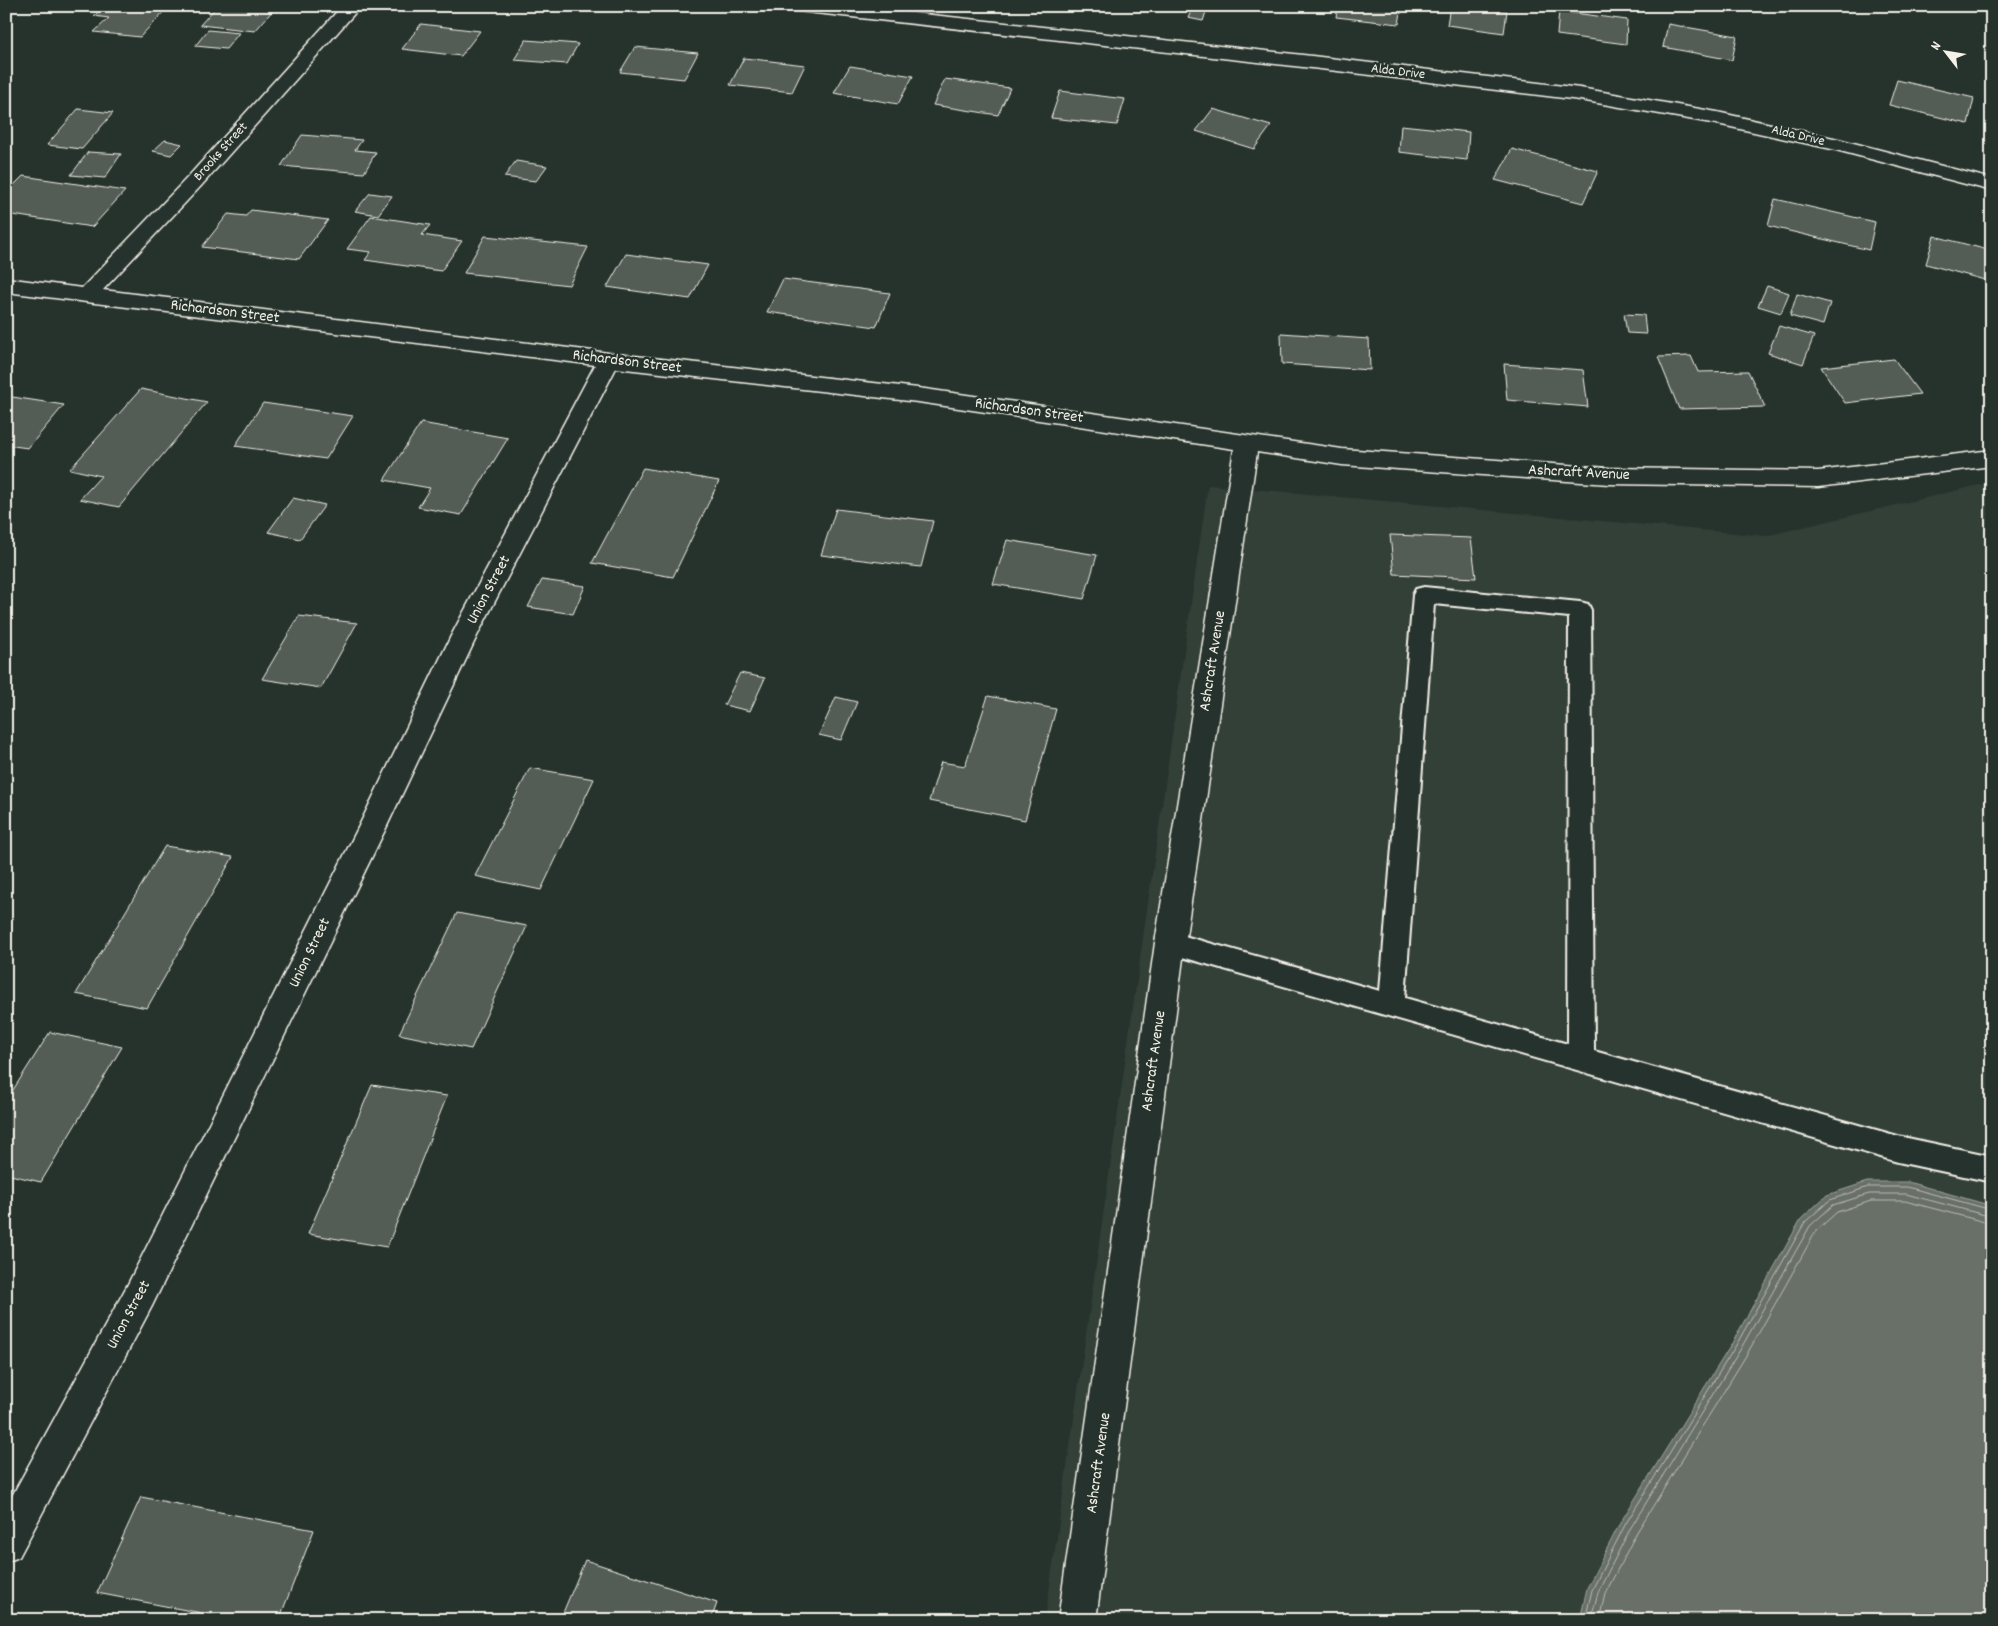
<svg xmlns="http://www.w3.org/2000/svg" width="1998" height="1626" font-family="Dekko,sans-serif">
<style>
.built{fill:#333f39}
.water{fill:#676f68;stroke:#9fa39b}
.lines{fill:none;stroke-linecap:round;stroke-linejoin:round}
.shore{stroke:#bcbdb5;stroke-width:1}
.building{fill:#525c55;stroke:#f4f1e8}
.service-casing{stroke:#f4f1e8;stroke-width:4}
.minor-casing{stroke:#f4f1e8;stroke-width:3}
.service{fill:#26332d;fill-rule:evenodd}
.minor{fill:#26332d;fill-rule:evenodd}
.labels{text-anchor:middle;dominant-baseline:central;stroke-width:5;stroke-linejoin:round;paint-order:stroke}
.far-street-label{font-size:14px;fill:#f4f1e8;stroke:#26332d}
.street-label{font-size:16px;fill:#f4f1e8;stroke:#26332d}
</style>
<rect width="100%" height="100%" fill="#26332d"/>
<filter id="ink" filterUnits="userSpaceOnUse"><feTurbulence type="fractalNoise" baseFrequency=".02" numOctaves="2"/><feDisplacementMap in="SourceGraphic" scale="10" xChannelSelector="R" yChannelSelector="G"/><feConvolveMatrix kernelMatrix="1 2 1 2 8 2 1 2 1" color-interpolation-filters="sRGB"/></filter>
<g filter="url(#ink)">
<path class="built" d="M1992,482V1620H1045L1208,485L1766,536Z"/>
<path class="water" d="M1867,1182H1908L1992,1206V1620H1580L1587,1588L1620,1523L1731,1345L1801,1219L1827,1195Z"/>
<g class="lines">
<g class="shore">
<path d="M1585,1620L1592,1590L1625,1525L1735,1347L1805,1222L1830,1200L1868,1187H1907L1992,1210"/>
<path d="M1591,1620L1598,1592L1630,1529L1740,1350L1810,1226L1833,1205L1869,1194H1906L1992,1217"/>
<path d="M1599,1620L1605,1594L1637,1532L1747,1354L1816,1231L1837,1212L1871,1201H1905L1992,1224"/>
</g>
</g>
<g class="building">
<path d="M104,6H169L140,37L94,32L109,18L94,16Z"/>
<path d="M217,6H247L274,9L255,31L200,25Z"/>
<path d="M1338,6H1402L1399,24L1336,17Z"/>
<path d="M1450,6L1507,11L1504,33L1447,25Z"/>
<path d="M1193,7L1207,9L1203,21L1188,18Z"/>
<path d="M1559,11L1627,20L1626,44L1557,35Z"/>
<path d="M421,24L480,31L461,56L402,49Z"/>
<path d="M1668,24L1737,36L1732,60L1663,47Z"/>
<path d="M208,30L239,33L226,49L195,46Z"/>
<path d="M526,40L578,44L567,64L514,60Z"/>
<path d="M635,47L698,53L684,79L620,72Z"/>
<path d="M744,58L805,65L792,92L730,85Z"/>
<path d="M850,66L913,76L898,104L834,93Z"/>
<path d="M945,79L1010,88L998,115L933,105Z"/>
<path d="M1897,80L1974,98L1968,124L1889,105Z"/>
<path d="M1060,91L1125,99L1117,125L1051,118Z"/>
<path d="M78,109L113,113L82,149L47,145Z"/>
<path d="M1213,109L1271,126L1254,149L1196,131Z"/>
<path d="M1401,125L1469,132L1467,160L1399,152Z"/>
<path d="M302,135L362,140L355,150L376,152L364,173L281,166Z"/>
<path d="M165,140L182,144L171,155L153,151Z"/>
<path d="M1512,149L1598,171L1583,203L1495,180Z"/>
<path d="M88,152L121,154L105,178L71,175Z"/>
<path d="M516,161L547,166L536,181L504,177Z"/>
<path d="M23,176L125,191L92,227L6,214V193Z"/>
<path d="M370,193L392,196L378,215L355,211Z"/>
<path d="M1775,199L1875,222L1869,250L1768,226Z"/>
<path d="M251,210L328,220L299,259L202,247L228,214L246,216Z"/>
<path d="M371,216L430,225L422,235L462,241L441,271L365,260L371,252L347,249Z"/>
<path d="M485,236L588,247L569,285L464,273Z"/>
<path d="M1934,236L1992,251V282L1926,264Z"/>
<path d="M626,254L708,265L690,299L607,287Z"/>
<path d="M783,279L890,293L876,327L767,312Z"/>
<path d="M1767,286L1789,293L1781,313L1758,306Z"/>
<path d="M1797,294L1830,303L1823,325L1790,316Z"/>
<path d="M1624,314L1644,315L1646,334L1627,333Z"/>
<path d="M1779,326L1814,336L1803,364L1768,353Z"/>
<path d="M1281,333L1369,339L1370,370L1282,364Z"/>
<path d="M1691,356L1698,372L1748,371L1765,407L1679,409L1658,357Z"/>
<path d="M1894,359L1920,394L1845,403L1821,367Z"/>
<path d="M1504,364L1583,370L1588,407L1507,400Z"/>
<path d="M141,389L207,402L119,507L80,499L101,476L70,469Z"/>
<path d="M6,396L64,405L28,448L6,445Z"/>
<path d="M263,403L353,416L326,459L235,446Z"/>
<path d="M421,423L508,438L461,515L418,507L430,488L384,480Z"/>
<path d="M643,468L719,481L673,577L592,563Z"/>
<path d="M293,498L325,505L300,539L268,532Z"/>
<path d="M836,509L933,521L921,567L821,555Z"/>
<path d="M1390,535L1471,538L1476,578L1394,574Z"/>
<path d="M1007,540L1097,555L1084,599L993,584Z"/>
<path d="M542,580L585,586L573,614L528,607Z"/>
<path d="M299,616L357,623L321,688L262,679Z"/>
<path d="M740,673L765,678L750,711L724,705Z"/>
<path d="M988,696L1056,709L1025,820L929,801L941,762L965,766Z"/>
<path d="M836,697L857,702L841,740L819,735Z"/>
<path d="M530,768L594,779L541,890L475,876Z"/>
<path d="M165,846L233,857L147,1008L76,994Z"/>
<path d="M457,913L527,926L471,1049L399,1034Z"/>
<path d="M50,1032L122,1047L41,1182L6,1174V1101Z"/>
<path d="M372,1085L447,1096L387,1247L308,1234Z"/>
<path d="M141,1497L314,1530L279,1620H238L97,1593Z"/>
<path d="M585,1560L717,1603L711,1620H560Z"/>
</g>
<g class="lines">
<g class="service-casing">
<path id="service" d="M1424,587L1580,602L1588,604L1591,610L1594,1051L1898,1136L1992,1156V1182L1898,1162L1161,951L1157,943L1161,935L1170,932L1380,991L1413,595L1416,589ZM1434,604L1569,617L1568,1044L1405,998Z"/>
</g>
<g class="minor-casing">
<g id="minor">
<path d="M342,6H361L201,186L103,290L609,353L918,388L1342,449L1609,468L1818,471L1992,450V466L1818,487L1609,484L1342,465L1257,452L1185,943L1096,1620H1058L1155,943L1234,449L918,402L616,368L477,636L387,826L152,1306L19,1557L6,1562V1507L128,1284L359,826L451,636L595,365L6,292V278L82,288L187,178Z"/>
<path d="M788,6H849L1312,56L1580,88L1717,112L1838,139L1992,179V191L1836,150L1717,124L1580,100L1312,68L797,11L791,10Z"/>
</g>
</g>
<use href="#service" class="service"/>
<use href="#minor" class="minor"/>
</g>
</g>
<g class="labels">
<g class="far-street-label">
<text transform="translate(1398 72) rotate(7)">Alda Drive</text>
<text transform="translate(1798 136) rotate(13)">Alda Drive</text>
<text transform="translate(221 152) rotate(-48)">Brooks Street</text>
</g>
<g class="street-label">
<text transform="translate(225 312) rotate(7)">Richardson Street</text>
<text transform="translate(627 362) rotate(7)">Richardson Street</text>
<text transform="translate(1029 411) rotate(8)">Richardson Street</text>
<text transform="translate(1579 473) rotate(3)">Ashcraft Avenue</text>
<text transform="translate(489 590) rotate(-62)">Union Street</text>
<text transform="translate(1213 661) rotate(-81)">Ashcraft Avenue</text>
<text transform="translate(310 953) rotate(-64)">Union Street</text>
<text transform="translate(1154 1061) rotate(-82)">Ashcraft Avenue</text>
<text transform="translate(129 1315) rotate(-62)">Union Street</text>
<text transform="translate(1099 1463) rotate(-82)">Ashcraft Avenue</text>
</g>
</g>
<rect width="1998" height="1626" fill="none" stroke="#26332d" stroke-width="25"/>
<rect x="12" y="12" width="1973" height="1601" fill="none" stroke="#f4f1e8" stroke-width="2" filter="url(#ink)"/>
<g transform="translate(1946 52) rotate(301)" stroke="#26332d" stroke-width="4" paint-order="stroke">
<path d="M0-4L9 19L0 12L-9 19Z" fill="#f4f1e8"/>
<text y="-8" font-size="14" font-weight="bold" text-anchor="middle" fill="#f4f1e8">N</text>
</g>
</svg>
